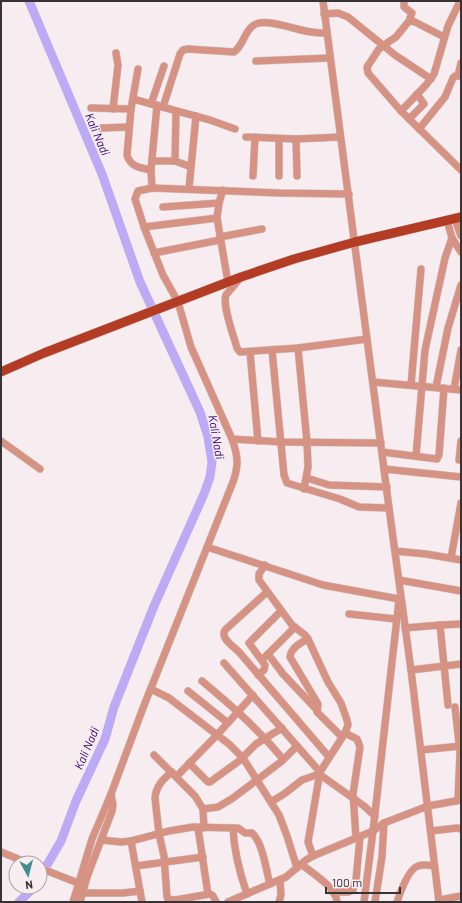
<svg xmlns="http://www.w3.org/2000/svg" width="462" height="903" font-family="Barlow,sans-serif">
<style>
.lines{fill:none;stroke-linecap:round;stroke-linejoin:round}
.river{stroke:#bcabf4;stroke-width:9}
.minor-casing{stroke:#d1c7c9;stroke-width:8}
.major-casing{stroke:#d1c7c9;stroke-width:10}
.minor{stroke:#d69384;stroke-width:7}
.major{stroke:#b43b24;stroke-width:9}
.labels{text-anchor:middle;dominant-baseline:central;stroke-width:3;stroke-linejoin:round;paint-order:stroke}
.water-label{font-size:12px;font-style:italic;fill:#34006e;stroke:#f7ecef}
</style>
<rect width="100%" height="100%" fill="#f7ecef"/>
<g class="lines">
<g class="river">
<path d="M29,1L102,174L140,282L200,412L208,437L212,462L210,477L204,494L154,606L114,707L105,739L76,801L61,841L40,877"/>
<path d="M19,902L34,887"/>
</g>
<g class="minor-casing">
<g id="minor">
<path d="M323,1L389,508L411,670L439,902"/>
<path d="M404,1V7L412,13L410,18L411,21"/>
<path d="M324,14L338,13L348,17L395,55L431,79"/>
<path d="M444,37L415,22L411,21H409L396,37L387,43L379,49L367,67L368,73L401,111L461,170"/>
<path d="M256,61L329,58"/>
<path d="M138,69L131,109L127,155C130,167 141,168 151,170"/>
<path d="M458,76L461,63"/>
<path d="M133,99L210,120L235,129"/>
<path d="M151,104L164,66"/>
<path d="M163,107L180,54L183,50L188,49L234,52C244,45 244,31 254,25C265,17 298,31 312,32C317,33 322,33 327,33"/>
<path d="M91,108L131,109"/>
<path d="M113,109L118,65L116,53"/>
<path d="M401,111L426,85L434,74L448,26L460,1"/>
<path d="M409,119L424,104L417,94"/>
<path d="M101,128L129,127"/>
<path d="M419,129L445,97L453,78L455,76H461"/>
<path d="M246,137L296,139L340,137"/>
<path d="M296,139L297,176"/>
<path d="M152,161H175L186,165L191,166"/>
<path d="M175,161L176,111"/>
<path d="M253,176L255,137"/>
<path d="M279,176V139"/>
<path d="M152,188L151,170L157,105"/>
<path d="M189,188L196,116"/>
<path d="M223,190L219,203L217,218L228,282"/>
<path d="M163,207L219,203"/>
<path d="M456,218L457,225L461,236"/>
<path d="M447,220L452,238L461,252"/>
<path d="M144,227L217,218"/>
<path d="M220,237L262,229"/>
<path d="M154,253L220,240"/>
<path d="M241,277L226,295C222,305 234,337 237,348L240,352L298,348L367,339"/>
<path d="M298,348L307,442L308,467L304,489"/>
<path d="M272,350L284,475L287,483L340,499L359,507L389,508"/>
<path d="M250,352L258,441"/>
<path d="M373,382L461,390"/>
<path d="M411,385L421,269"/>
<path d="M436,387L448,328L461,285"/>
<path d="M454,389L461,350"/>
<path d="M232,439L281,442L381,443"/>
<path d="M1,441L40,469"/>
<path d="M382,452L437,459L439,455L444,388"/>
<path d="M416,456L425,350L445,258L452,238"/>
<path d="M459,460L461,441"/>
<path d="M384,469L461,477"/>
<path d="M307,478L329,485L387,487"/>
<path d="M207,547L323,585L399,599"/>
<path d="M395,551L426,554L461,560"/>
<path d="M451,558L461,503"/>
<path d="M265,565L259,574V580L292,625L305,635L308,639L328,682L341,703L347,720L348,725L345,733L320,772L308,842L313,856"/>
<path d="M399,580L461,591"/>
<path d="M267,592L225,630C220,638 233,646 239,652L329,757"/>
<path d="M349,614L396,619"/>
<path d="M440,625L461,624"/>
<path d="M405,628L440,625L448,705"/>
<path d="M308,639C300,643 291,648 290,657L318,704L317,712L342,737"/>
<path d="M268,654L283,674L317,710"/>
<path d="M265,657L295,627"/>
<path d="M224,663L320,772"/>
<path d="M411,670L461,664"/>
<path d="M258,675L264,670L265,665L249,643L281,611"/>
<path d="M202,681C232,706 258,729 283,759"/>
<path d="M151,689L169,698L182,708L229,744L243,758L279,815L287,836L297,868"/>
<path d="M188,691L228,723"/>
<path d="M455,707L460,752L458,800"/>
<path d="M345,733L357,739L360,747L353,794L356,838"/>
<path d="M421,750L461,746"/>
<path d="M154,755L195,796L203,809L204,828"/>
<path d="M189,763L208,782H210L239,761L256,744L282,728"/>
<path d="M172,772C163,779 156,786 155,798L159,834L164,856L167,897L168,899L175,900L210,894L213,896L216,902"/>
<path d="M177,776L217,735L253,695"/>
<path d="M271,802L284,794L302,780L319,774L364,806L375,816"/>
<path d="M203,809L218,807L233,798L282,761L297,746"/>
<path d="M198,828L208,894"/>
<path d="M233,828C234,852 239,871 247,894"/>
<path d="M431,831L457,828L461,829"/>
<path d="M101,840L121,842L131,841L169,831L193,827L233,828H238L245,833H252C263,843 266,870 270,884"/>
<path d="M131,841L142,902"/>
<path d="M1,852L28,863"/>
<path d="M301,864C312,873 336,887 337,902"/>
<path d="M136,866L203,857"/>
<path d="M40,868L78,883"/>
<path d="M333,892H348L353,890L356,880L360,837"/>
<path d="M82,893H123L140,891"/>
<path d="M439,900L461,896"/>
<path d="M73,902L92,839L111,794L143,708L233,482C239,465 238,456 232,439L191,347L178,302L163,275L144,227L135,199L138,191L152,188L280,193L349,194"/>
<path d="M80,902L87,877L112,811L113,805L111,794"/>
<path d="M228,902L286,877L306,860L313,856L373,831L384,823L428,806L461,800"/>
<path d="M279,902L281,895L280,880"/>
<path d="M364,902L373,831L399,600"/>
<path d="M375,902L382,857L384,823"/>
<path d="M397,902C400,893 408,869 418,866C423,864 429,865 434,866"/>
</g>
</g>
<g class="major-casing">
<path id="major" d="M1,372L44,353L241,277L294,259L355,242L461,217"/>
</g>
<use href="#minor" class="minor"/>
<use href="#major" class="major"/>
</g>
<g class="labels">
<g class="water-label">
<text transform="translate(98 134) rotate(67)">Kali Nadi</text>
<text transform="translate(217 437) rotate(80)">Kali Nadi</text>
<text transform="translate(86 748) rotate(-67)">Kali Nadi</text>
</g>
</g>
<rect width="462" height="903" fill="none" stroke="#373233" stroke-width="4"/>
<g transform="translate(28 875) rotate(173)"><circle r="19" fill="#f7ecef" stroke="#aaa2a4"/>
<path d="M0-3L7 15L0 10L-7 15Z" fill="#448c8d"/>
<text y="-6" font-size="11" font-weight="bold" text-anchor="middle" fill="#373233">N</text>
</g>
<path d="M326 887v6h74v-6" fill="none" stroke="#373233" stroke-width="2"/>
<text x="332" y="887" font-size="12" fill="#373233" stroke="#f7ecef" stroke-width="3" paint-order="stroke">100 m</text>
</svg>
